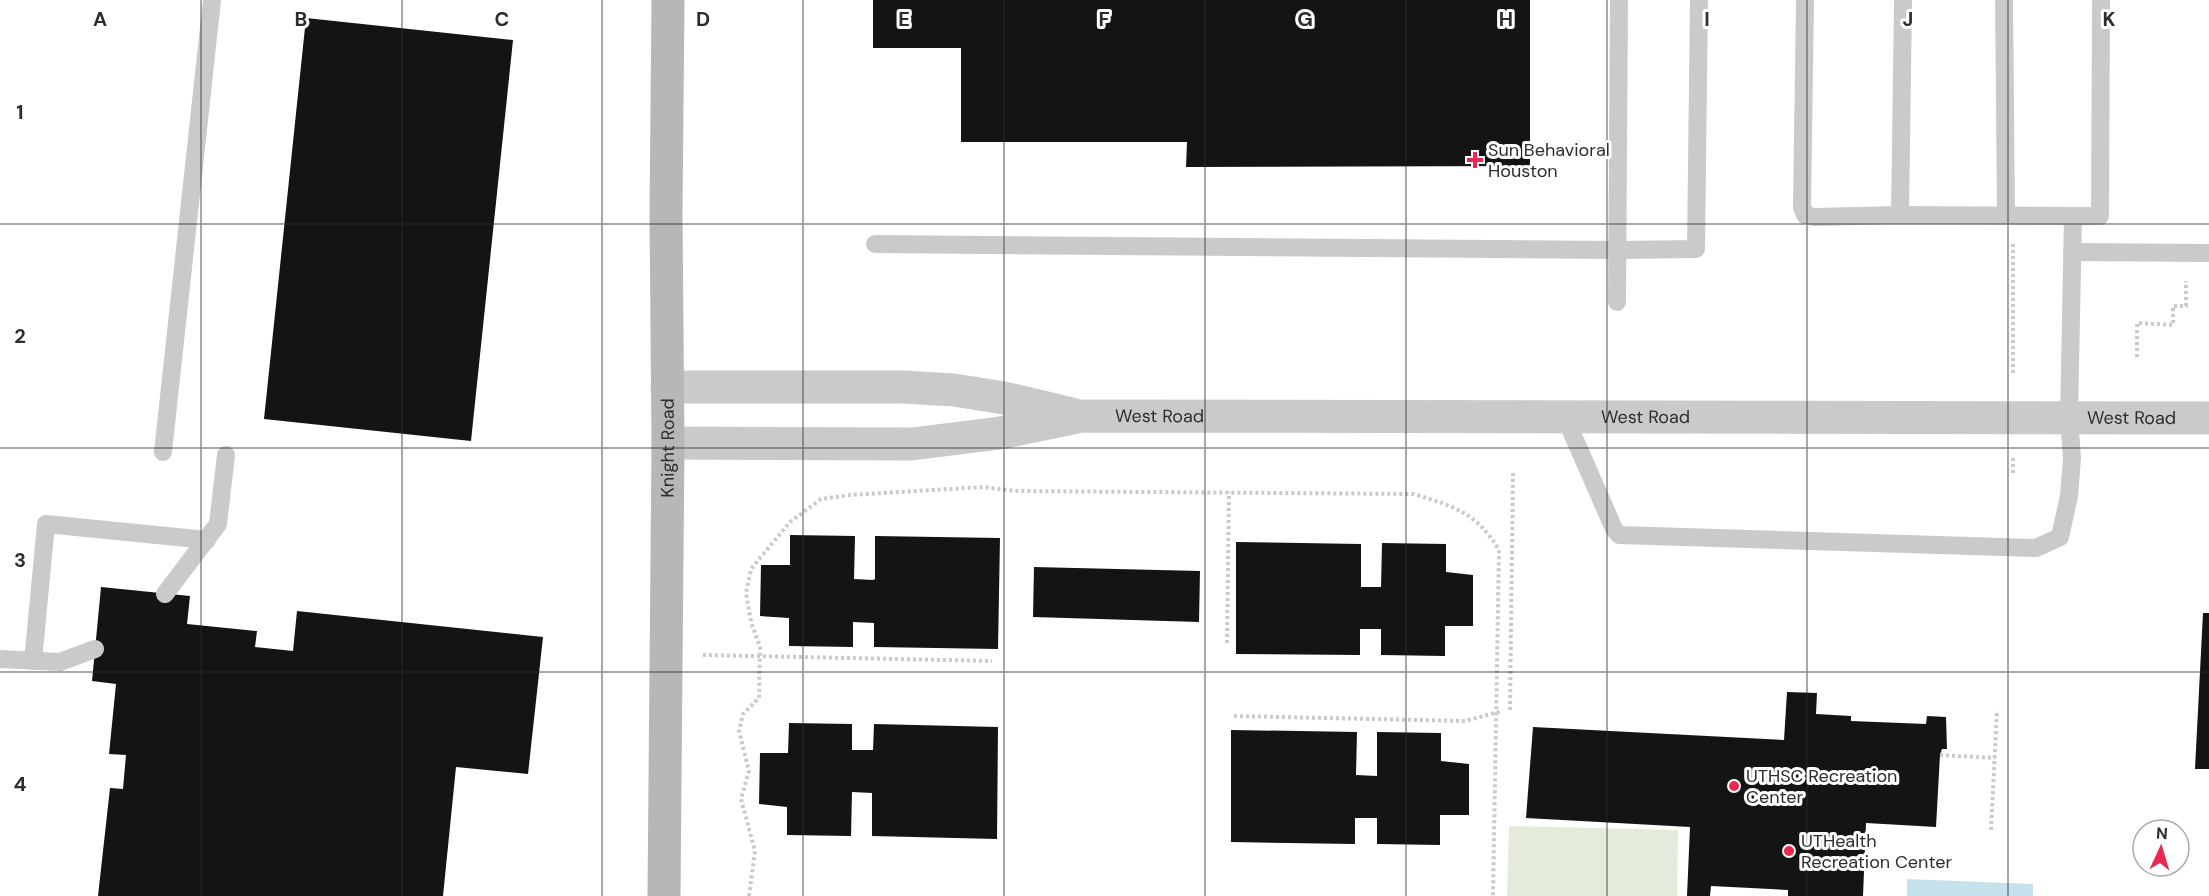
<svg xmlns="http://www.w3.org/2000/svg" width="2209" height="896" font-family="'DM Sans',sans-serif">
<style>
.green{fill:#e5ebda}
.water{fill:#c5e2ec}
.building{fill:#141414}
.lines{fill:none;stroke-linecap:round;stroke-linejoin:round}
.path{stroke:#cacaca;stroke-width:4;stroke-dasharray:3 3;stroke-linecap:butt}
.lane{stroke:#cacaca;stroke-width:18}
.street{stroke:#cacaca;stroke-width:33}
.secondary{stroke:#b7b7b7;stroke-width:33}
.grid{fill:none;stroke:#2d2d2d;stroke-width:1.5;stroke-opacity:0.55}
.poi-dot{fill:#e92952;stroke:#fff;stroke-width:2}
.labels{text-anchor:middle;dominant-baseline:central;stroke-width:6;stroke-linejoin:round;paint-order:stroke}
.poi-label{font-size:18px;fill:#2d2d2d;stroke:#fff;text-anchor:start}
.street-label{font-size:18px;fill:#2d2d2d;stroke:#fff}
.grid-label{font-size:20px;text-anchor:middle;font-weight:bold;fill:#2d2d2d;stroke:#fff;stroke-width:6;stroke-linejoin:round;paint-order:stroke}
</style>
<rect width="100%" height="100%" fill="#fff"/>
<path class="green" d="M1509,826L1678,830L1677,896H1507Z"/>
<path class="water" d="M1907,879L2033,884V896H1907Z"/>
<g class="building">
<path d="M873,0H1530V166L1186,167L1187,142H961V48H873Z"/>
<path d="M306,18L513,40L471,441L264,419Z"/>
<path d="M790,535L855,536L854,579L873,580L875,579V536L1000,538L998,649L874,647V623L853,622V647L789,646V618L760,616L761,565H790Z"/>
<path d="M1236,542L1361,544V587H1381L1382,543L1446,544V572L1473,575V626H1445V656L1381,655V629H1360V655L1236,654Z"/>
<path d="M1034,567L1200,571L1199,622L1033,617Z"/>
<path d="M101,587L190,596L187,624L257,631L255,647L293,651L297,611L543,637L528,774L456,767L443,896H98L110,788L123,789L126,755L109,754L116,684L92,681Z"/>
<path d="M2203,613H2209V769H2195Z"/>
<path d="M1787,692L1817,693L1816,714L1851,716V721L1926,724L1927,716L1946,717L1947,749H1942L1940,755L1936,827L1866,823L1863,896H1788V890L1711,886L1710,896H1687L1690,827L1526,818L1533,727L1784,740Z"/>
<path d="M789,723L852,724V750H873L874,724L998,727L997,839L872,836V793L852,792L851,836L787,835V807L759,804L760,753H788Z"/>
<path d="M1231,730L1357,732L1356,775L1377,776V732L1441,733V761L1469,764V815H1440V845L1377,844V818H1355V844L1231,842Z"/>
</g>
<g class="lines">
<g class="path">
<path d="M2137,357V323L2173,325V306H2186V281"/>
<path d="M2013,373V243"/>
<path d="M2013,458V475"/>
<path d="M1227,643L1229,492"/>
<path d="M703,655L992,661"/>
<path d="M1510,710L1513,472"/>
<path d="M1234,716L1465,721L1502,711"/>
<path d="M1940,755L1995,758"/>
<path d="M1991,830L1997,710"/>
<path d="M749,896L755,851L741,799L749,771L739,731L743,714L759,698L760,647L751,622L746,593L751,569L790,522L821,499L850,495L983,487L1015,491L1414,494C1455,507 1476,512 1499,550L1493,896"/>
</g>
<g class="lane">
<path d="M1805,0L1802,207L1805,215L1815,217L1900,215L2100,216L2101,0"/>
<path d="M2004,0L2006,215"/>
<path d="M1900,215L1903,0"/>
<path d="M875,244L1617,250L1696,249L1699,0"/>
<path d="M2072,252L2209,253"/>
<path d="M1617,302L1619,0"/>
<path d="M1565,417L1614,529L1619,535L2036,548L2060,537L2069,496L2072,458L2069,418L2073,216"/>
<path d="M163,452L212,0"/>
<path d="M165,594L218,524L226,455"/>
<path d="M0,659L60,662L95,649"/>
<path d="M33,661L46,524L207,540"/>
</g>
<g class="street">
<path d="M667,387H903L954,390L1004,398L1072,414"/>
<path id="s1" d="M668,443L912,444L1000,433L1082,416L2209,418"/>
</g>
<path class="secondary" id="s2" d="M664,896L668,443L666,214L668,0"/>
</g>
<path class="grid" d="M201,0V896M402,0V896M602,0V896M803,0V896M1004,0V896M1205,0V896M1406,0V896M1607,0V896M1807,0V896M2008,0V896M0,224H2209M0,448H2209M0,672H2209"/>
<g class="poi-dot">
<path d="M1472 151h6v6h6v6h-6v6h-6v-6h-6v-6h6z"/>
<circle cx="1734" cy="786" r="6"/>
<circle cx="1789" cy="851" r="6"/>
</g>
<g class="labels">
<g class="poi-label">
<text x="1488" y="150">Sun Behavioral<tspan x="1488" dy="21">Houston</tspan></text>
<text x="1746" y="776">UTHSC Recreation<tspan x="1746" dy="21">Center</tspan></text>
<text x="1801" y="841">UTHealth<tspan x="1801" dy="21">Recreation Center</tspan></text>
</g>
<g class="street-label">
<text stroke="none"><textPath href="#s1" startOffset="494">West Road</textPath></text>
<text stroke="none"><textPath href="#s1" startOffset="980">West Road</textPath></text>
<text stroke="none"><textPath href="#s1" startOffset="1466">West Road</textPath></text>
<text stroke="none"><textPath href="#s2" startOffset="448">Knight Road</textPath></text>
</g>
</g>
<g class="grid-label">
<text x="100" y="26">A</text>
<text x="301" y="26">B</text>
<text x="502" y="26">C</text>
<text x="703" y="26">D</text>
<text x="904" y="26">E</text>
<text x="1104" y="26">F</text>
<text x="1305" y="26">G</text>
<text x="1506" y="26">H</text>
<text x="1707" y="26">I</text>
<text x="1908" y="26">J</text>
<text x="2109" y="26">K</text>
<text x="20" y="119">1</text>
<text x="20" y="343">2</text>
<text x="20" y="567">3</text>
<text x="20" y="791">4</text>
</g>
<g transform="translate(2161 848) rotate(4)"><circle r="28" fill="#ffffff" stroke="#ababab" stroke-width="1.5"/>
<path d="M0-4.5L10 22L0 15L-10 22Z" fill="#e92952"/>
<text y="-9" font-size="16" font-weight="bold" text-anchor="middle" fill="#2d2d2d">N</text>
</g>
</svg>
